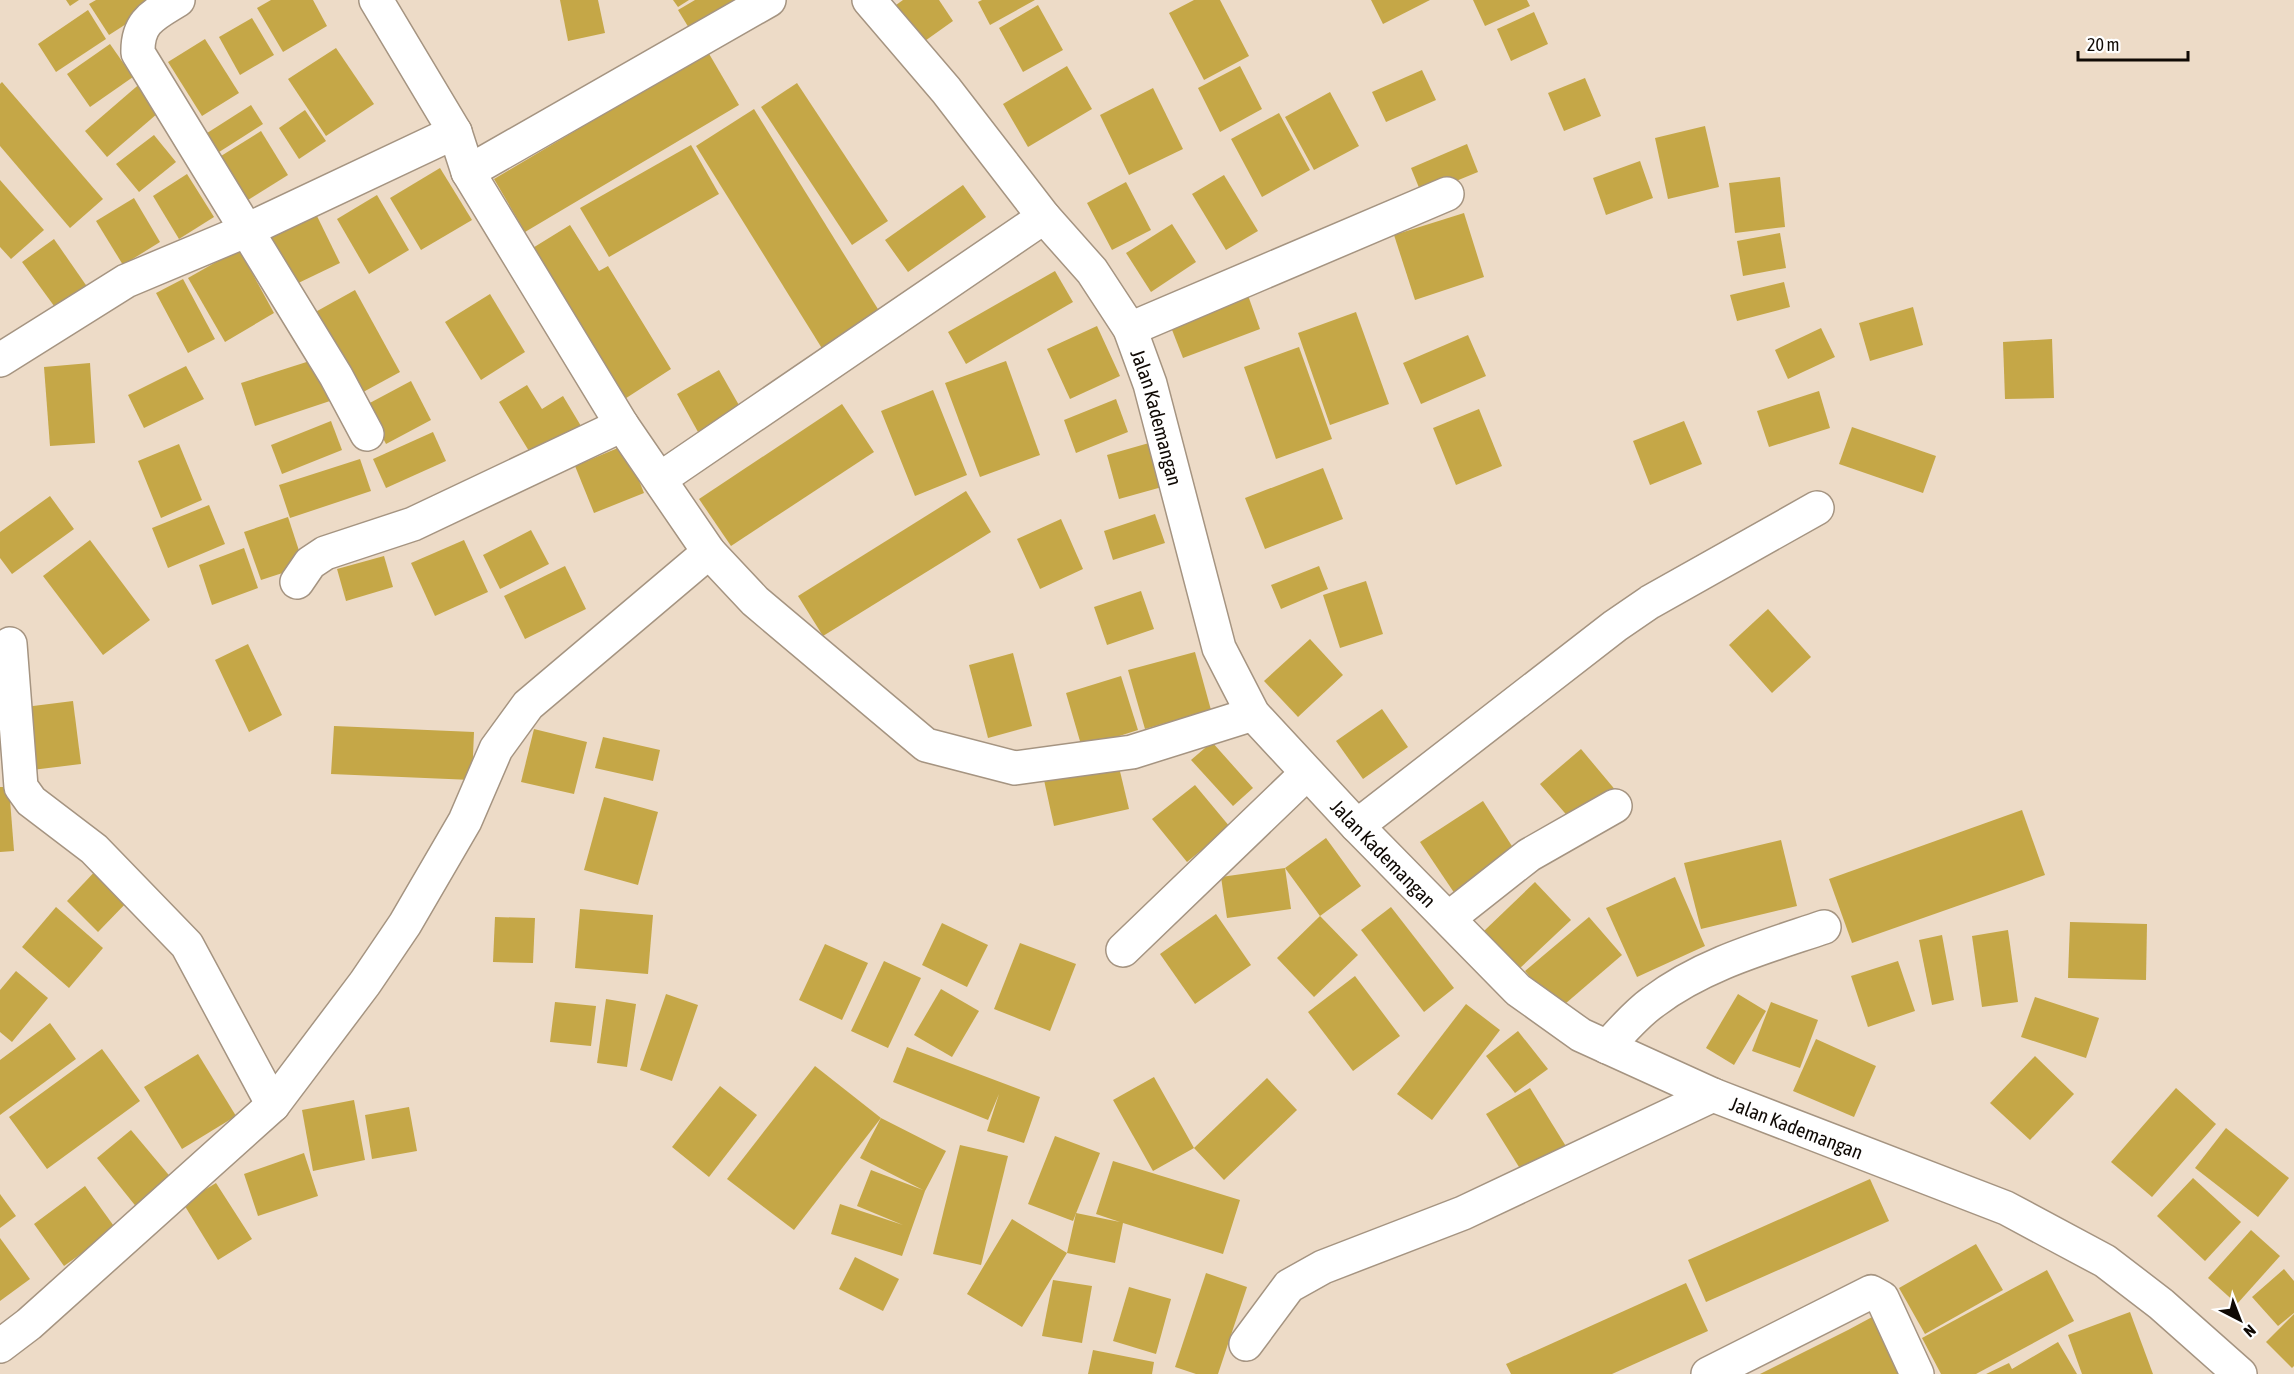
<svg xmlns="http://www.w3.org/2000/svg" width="2294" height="1374" font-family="'Asap Condensed',sans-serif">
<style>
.building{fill:#c5a747}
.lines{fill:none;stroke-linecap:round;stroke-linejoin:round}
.minor-casing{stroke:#a59481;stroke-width:36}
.minor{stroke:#fff;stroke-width:33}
.labels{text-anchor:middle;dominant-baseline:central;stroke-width:6;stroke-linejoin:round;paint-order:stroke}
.street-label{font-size:20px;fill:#100a05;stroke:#fff}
</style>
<rect width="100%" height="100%" fill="#eddbc7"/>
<g class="building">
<path d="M66,0H79L70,6Z"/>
<path d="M96,0H161L162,1L109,35L89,4Z"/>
<path d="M271,0H313L327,26L283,52L257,8Z"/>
<path d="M560,0H598L605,33L568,41Z"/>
<path d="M673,0H689L678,7Z"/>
<path d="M695,0H746L692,33L678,10Z"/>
<path d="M903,0H939L953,21L915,48L889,10Z"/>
<path d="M982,0H1035L990,25L978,2Z"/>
<path d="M1194,0H1220L1249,56L1204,80L1169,13Z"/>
<path d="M1371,0H1430L1383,24Z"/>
<path d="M1473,0H1527L1530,6L1485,26Z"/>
<path d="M1038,5L1063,50L1023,72L999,28Z"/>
<path d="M88,10L106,39L56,72L38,44Z"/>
<path d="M1534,12L1548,44L1511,61L1497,29Z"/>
<path d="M252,18L274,55L240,75L219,37Z"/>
<path d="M205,39L239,93L202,116L168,62Z"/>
<path d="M110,44L133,77L90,107L67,74Z"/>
<path d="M336,48L374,104L326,136L288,79Z"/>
<path d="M708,52L739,105L525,232L494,179Z"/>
<path d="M1067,66L1092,109L1028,147L1003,104Z"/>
<path d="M1240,66L1262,109L1220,132L1198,88Z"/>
<path d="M1422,70L1436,100L1386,122L1372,92Z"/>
<path d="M1585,78L1601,116L1564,131L1548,93Z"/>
<path d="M143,81L165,107L107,157L85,131Z"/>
<path d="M2,82L103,199L70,228L0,146V84Z"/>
<path d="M797,83L888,221L852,245L761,107Z"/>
<path d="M1153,88L1183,149L1129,175L1100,115Z"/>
<path d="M1330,92L1359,146L1314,170L1285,117Z"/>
<path d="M251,105L263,124L216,154L204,135Z"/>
<path d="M754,109L881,314L823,350L696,146Z"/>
<path d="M305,110L326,141L299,159L279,128Z"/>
<path d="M1279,113L1310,170L1262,197L1231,139Z"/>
<path d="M1705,126L1719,187L1668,199L1655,138Z"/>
<path d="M261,131L288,175L240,205L213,161Z"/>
<path d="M154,135L176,162L139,192L116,164Z"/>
<path d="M1467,144L1478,172L1422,195L1411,168Z"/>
<path d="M691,145L719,194L609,257L580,208Z"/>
<path d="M1640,161L1653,198L1606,215L1593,178Z"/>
<path d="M440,168L472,220L421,250L390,198Z"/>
<path d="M187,174L214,217L179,239L153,196Z"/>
<path d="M1224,175L1258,231L1226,250L1192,194Z"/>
<path d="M1780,177L1785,227L1735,233L1729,183Z"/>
<path d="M0,180L44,230L11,259L0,247Z"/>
<path d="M1126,182L1151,230L1112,250L1087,203Z"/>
<path d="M963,185L986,217L908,272L885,240Z"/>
<path d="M377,195L409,250L369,274L337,219Z"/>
<path d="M134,198L160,242L123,265L96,221Z"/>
<path d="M315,212L340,263L290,287L265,237Z"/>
<path d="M1464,213L1484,277L1415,300L1394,235Z"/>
<path d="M1172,224L1196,262L1151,292L1126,253Z"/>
<path d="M570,225L599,271L608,266L671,369L617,404L523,254Z"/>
<path d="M1780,233L1786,268L1743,276L1737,241Z"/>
<path d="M54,239L88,288L57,310L22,262Z"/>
<path d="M239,249L274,313L225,342L188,278Z"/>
<path d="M1055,271L1073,302L966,364L948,332Z"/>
<path d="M183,279L215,339L188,353L156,293Z"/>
<path d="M1784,282L1790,307L1737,321L1730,295Z"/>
<path d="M1245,287L1260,329L1183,358L1167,317Z"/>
<path d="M355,290L400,372L354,397L310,315Z"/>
<path d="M490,294L525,352L481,380L445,322Z"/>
<path d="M1913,307L1923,345L1870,361L1859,323Z"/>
<path d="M1356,312L1389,404L1330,425L1298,333Z"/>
<path d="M1097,326L1120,376L1070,399L1047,349Z"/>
<path d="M1821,328L1835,357L1788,379L1775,350Z"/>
<path d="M1468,335L1486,376L1421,404L1403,363Z"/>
<path d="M2052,339L2054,398L2005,399L2003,342Z"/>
<path d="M1299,347L1332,439L1276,459L1244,367Z"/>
<path d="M316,359L330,401L255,426L241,383Z"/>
<path d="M1006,361L1040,455L980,477L945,383Z"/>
<path d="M90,363L95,443L50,446L44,367Z"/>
<path d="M186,366L204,399L144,428L128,395Z"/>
<path d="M719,370L740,407L698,432L677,394Z"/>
<path d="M411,381L431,420L386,444L366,405Z"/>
<path d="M527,385L542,409L563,396L581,426L532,456L499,402Z"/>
<path d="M933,390L967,475L915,496L881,411Z"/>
<path d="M1819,391L1830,428L1769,447L1757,411Z"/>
<path d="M1116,399L1128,432L1076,453L1064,420Z"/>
<path d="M842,404L874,452L731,546L699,499Z"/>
<path d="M1479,409L1502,466L1456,485L1433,428Z"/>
<path d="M331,421L342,450L282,474L271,445Z"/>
<path d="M1684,421L1702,464L1650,485L1633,441Z"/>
<path d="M1852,427L1936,456L1923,493L1839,464Z"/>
<path d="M433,432L446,461L386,488L373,459Z"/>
<path d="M1149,443L1162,487L1119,499L1107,455Z"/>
<path d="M179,444L202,500L161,518L138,461Z"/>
<path d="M625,445L644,493L594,513L575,466Z"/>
<path d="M360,459L371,491L290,518L279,485Z"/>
<path d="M1323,468L1343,519L1265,549L1245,498Z"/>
<path d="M966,491L991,532L823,636L798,596Z"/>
<path d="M50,496L74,529L12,574L0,558V532Z"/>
<path d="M209,505L225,544L168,568L152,528Z"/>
<path d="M1155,514L1165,543L1113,560L1104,531Z"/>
<path d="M288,517L304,566L261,580L244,532Z"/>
<path d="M1061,519L1083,569L1040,589L1017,539Z"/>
<path d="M531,530L549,564L500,589L483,555Z"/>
<path d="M90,540L150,620L103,655L43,576Z"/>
<path d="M464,540L488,592L435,616L411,563Z"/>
<path d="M244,548L258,588L212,605L199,565Z"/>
<path d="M384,556L393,587L346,601L337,569Z"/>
<path d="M565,566L586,609L525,639L504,596Z"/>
<path d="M1319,566L1328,589L1281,609L1271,585Z"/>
<path d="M1366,581L1383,634L1340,648L1323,595Z"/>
<path d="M1141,591L1154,629L1107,645L1094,607Z"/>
<path d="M1768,609L1811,657L1772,693L1729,645Z"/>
<path d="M1310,639L1343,675L1298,717L1264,681Z"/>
<path d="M248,644L282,715L249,732L215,660Z"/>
<path d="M1195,652L1211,710L1145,729L1128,670Z"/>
<path d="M1013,653L1032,726L988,738L969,665Z"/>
<path d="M1121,676L1138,730L1082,748L1066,693Z"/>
<path d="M73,701L81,764L32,770L25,707Z"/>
<path d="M1382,709L1408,747L1363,779L1336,741Z"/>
<path d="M334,726L474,732L472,780L331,774Z"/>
<path d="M534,729L587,742L574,794L521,782Z"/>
<path d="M603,737L660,750L653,781L595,768Z"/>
<path d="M1212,742L1253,788L1233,806L1191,760Z"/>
<path d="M1581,749L1617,792L1576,826L1540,784Z"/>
<path d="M1118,763L1129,809L1054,826L1044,780Z"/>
<path d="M1195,785L1230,827L1187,862L1152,819Z"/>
<path d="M0,787H9L14,851L0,852Z"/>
<path d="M604,797L658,812L638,885L584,870Z"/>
<path d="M1483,801L1519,857L1457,897L1420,842Z"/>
<path d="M2022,810L2045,875L1852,943L1829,879Z"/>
<path d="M1326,838L1361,886L1320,916L1285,868Z"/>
<path d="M1781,840L1797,906L1701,929L1684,863Z"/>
<path d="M100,866L132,897L98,932L67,901Z"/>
<path d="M1285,868L1291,909L1227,918L1221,877Z"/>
<path d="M1675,877L1705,946L1637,977L1606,908Z"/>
<path d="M1535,882L1571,920L1519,969L1484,931Z"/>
<path d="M56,907L103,948L69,988L22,947Z"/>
<path d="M1391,907L1454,988L1424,1012L1361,930Z"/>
<path d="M580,909L653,915L648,974L575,968Z"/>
<path d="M1216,914L1251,965L1195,1004L1160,954Z"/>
<path d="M1320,916L1358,955L1314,997L1277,958Z"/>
<path d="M495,917L535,918L533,963L493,962Z"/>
<path d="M1589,917L1622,955L1558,1010L1525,971Z"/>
<path d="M2070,922L2147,924L2146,980L2068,978Z"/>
<path d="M942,923L988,945L967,987L922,965Z"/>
<path d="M2008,930L2018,1002L1982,1007L1972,936Z"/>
<path d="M1942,935L1954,1000L1932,1005L1919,940Z"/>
<path d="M1020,943L1076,964L1050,1031L994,1009Z"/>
<path d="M825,944L868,963L842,1020L799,1000Z"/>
<path d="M884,961L921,978L888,1048L851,1031Z"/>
<path d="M1898,961L1915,1011L1868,1027L1851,976Z"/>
<path d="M16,971L48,998L12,1042L0,1032V990Z"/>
<path d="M1355,976L1400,1036L1353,1071L1308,1012Z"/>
<path d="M941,989L979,1011L952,1057L914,1035Z"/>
<path d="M666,994L698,1005L672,1081L640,1070Z"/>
<path d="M1738,994L1766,1011L1734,1065L1706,1048Z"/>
<path d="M2035,997L2099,1018L2086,1058L2021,1037Z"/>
<path d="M606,999L636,1004L627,1067L597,1063Z"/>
<path d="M555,1002L596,1006L591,1046L550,1042Z"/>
<path d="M1771,1002L1818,1020L1800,1068L1752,1051Z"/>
<path d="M1466,1004L1500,1030L1432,1120L1397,1094Z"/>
<path d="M50,1023L76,1059L0,1115V1060Z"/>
<path d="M1518,1031L1548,1069L1515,1093L1486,1056Z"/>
<path d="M1816,1039L1876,1066L1854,1117L1793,1091Z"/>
<path d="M907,1047L1040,1097L1024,1143L987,1131L999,1094L988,1120L893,1082Z"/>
<path d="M102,1049L140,1101L47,1169L9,1117Z"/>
<path d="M198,1054L236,1116L182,1149L144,1087Z"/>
<path d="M2035,1056L2074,1094L2030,1140L1990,1103Z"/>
<path d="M815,1066L881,1118L794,1230L727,1179Z"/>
<path d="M1154,1077L1194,1148L1153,1171L1113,1100Z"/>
<path d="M1267,1078L1297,1110L1224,1180L1194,1148Z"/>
<path d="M720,1086L757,1115L709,1177L672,1147Z"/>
<path d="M1530,1088L1567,1148L1524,1175L1486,1114Z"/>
<path d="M2176,1088L2216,1124L2152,1197L2111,1162Z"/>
<path d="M354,1100L365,1160L313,1171L302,1110Z"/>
<path d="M409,1107L417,1151L372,1159L365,1115Z"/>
<path d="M881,1118L946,1151L925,1191L902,1256L831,1234L840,1204L903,1225L857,1206L871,1170L923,1190L860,1158Z"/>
<path d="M2226,1128L2289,1178L2258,1217L2195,1168Z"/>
<path d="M131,1130L173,1180L138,1209L97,1158Z"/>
<path d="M1055,1136L1100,1153L1073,1221L1028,1204Z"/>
<path d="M960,1145L1008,1156L981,1265L933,1254Z"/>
<path d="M304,1153L318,1196L258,1216L244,1174Z"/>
<path d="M1113,1161L1240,1200L1223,1254L1123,1223L1115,1263L1067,1253L1022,1327L967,1294L1012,1219L1067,1253L1076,1213L1120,1222L1096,1214Z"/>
<path d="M2193,1178L2241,1222L2205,1261L2157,1216Z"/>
<path d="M1870,1179L1889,1221L1706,1302L1688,1260Z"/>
<path d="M216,1183L252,1239L218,1260L183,1203Z"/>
<path d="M85,1186L116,1229L64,1266L34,1224Z"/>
<path d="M0,1194L16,1216L0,1228Z"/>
<path d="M2251,1230L2280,1256L2237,1304L2208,1278Z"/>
<path d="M0,1238L30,1279L0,1301Z"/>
<path d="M1976,1244L2003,1290L1925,1334L1899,1288Z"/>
<path d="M855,1257L899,1279L883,1311L839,1289Z"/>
<path d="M2284,1269L2294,1281V1313L2278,1326L2252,1297Z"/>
<path d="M2047,1270L2074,1321L1976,1374H1941L1922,1338Z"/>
<path d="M1206,1273L1247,1287L1218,1374H1196L1175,1367Z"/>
<path d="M1053,1280L1092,1286L1082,1343L1042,1336Z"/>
<path d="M1686,1283L1708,1331L1612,1374H1511L1506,1364Z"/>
<path d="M1129,1287L1171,1299L1156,1354L1113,1341Z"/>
<path d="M2130,1312L2153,1374H2082L2068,1335Z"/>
<path d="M2294,1314V1366L2292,1368L2266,1342Z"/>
<path d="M1874,1316L1903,1374H1760L1848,1330Z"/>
<path d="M2058,1342L2077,1374H1986L2009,1363L2012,1369Z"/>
<path d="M1093,1350L1154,1362L1152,1374H1088Z"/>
</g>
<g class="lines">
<g class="minor-casing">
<g id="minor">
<path d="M178,0C154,15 137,21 138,53L336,376L367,434"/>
<path d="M376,0L455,132L468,172L622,425L709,552L755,601L926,745L1015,768L1132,752L1253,714"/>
<path id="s1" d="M869,0L946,90L1044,217L1092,271L1130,329L1150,384L1219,648L1253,714L1357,826L1518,990L1581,1035L1713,1095L2006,1208L2105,1261L2161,1304L2240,1374"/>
<path d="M468,172L769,0"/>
<path d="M1130,329L1447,194"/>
<path d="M0,360L126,281L245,231L455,132"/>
<path d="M660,479L1044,217"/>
<path d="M297,582L310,563L325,553L413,524L622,425"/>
<path d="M10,644L21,787L31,801L94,849L187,945L273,1105"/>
<path d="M1357,826L1615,626L1650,602L1817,508"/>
<path d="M1449,918L1529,855L1615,806"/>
<path d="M1123,950L1307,773"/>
<path d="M1607,1047C1621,1032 1636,1014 1653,1002C1703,964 1765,947 1824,927"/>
<path d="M1246,1344L1289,1286L1323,1267L1463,1213L1713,1095"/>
<path d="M0,1346L29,1324L273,1105L365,983L405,924L465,821L496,749L528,705L709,552"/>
<path d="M1708,1374L1871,1292L1882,1298L1917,1374"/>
</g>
</g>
<use href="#minor" class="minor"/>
</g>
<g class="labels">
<g class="street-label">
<text stroke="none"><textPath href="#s1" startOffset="513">Jalan Kademangan</textPath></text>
<text stroke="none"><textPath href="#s1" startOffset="1017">Jalan Kademangan</textPath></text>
<text stroke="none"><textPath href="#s1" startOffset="1521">Jalan Kademangan</textPath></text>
</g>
</g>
<g transform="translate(2240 1320) rotate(138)" stroke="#ffffff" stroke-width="4.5" paint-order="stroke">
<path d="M0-4.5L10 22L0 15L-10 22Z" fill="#100a05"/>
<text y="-9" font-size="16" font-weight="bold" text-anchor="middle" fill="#100a05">N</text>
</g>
<path d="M2078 51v9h110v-9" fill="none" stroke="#100a05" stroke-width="3"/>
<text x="2087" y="51" font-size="18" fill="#100a05" stroke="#ffffff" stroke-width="4.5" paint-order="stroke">20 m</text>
</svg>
